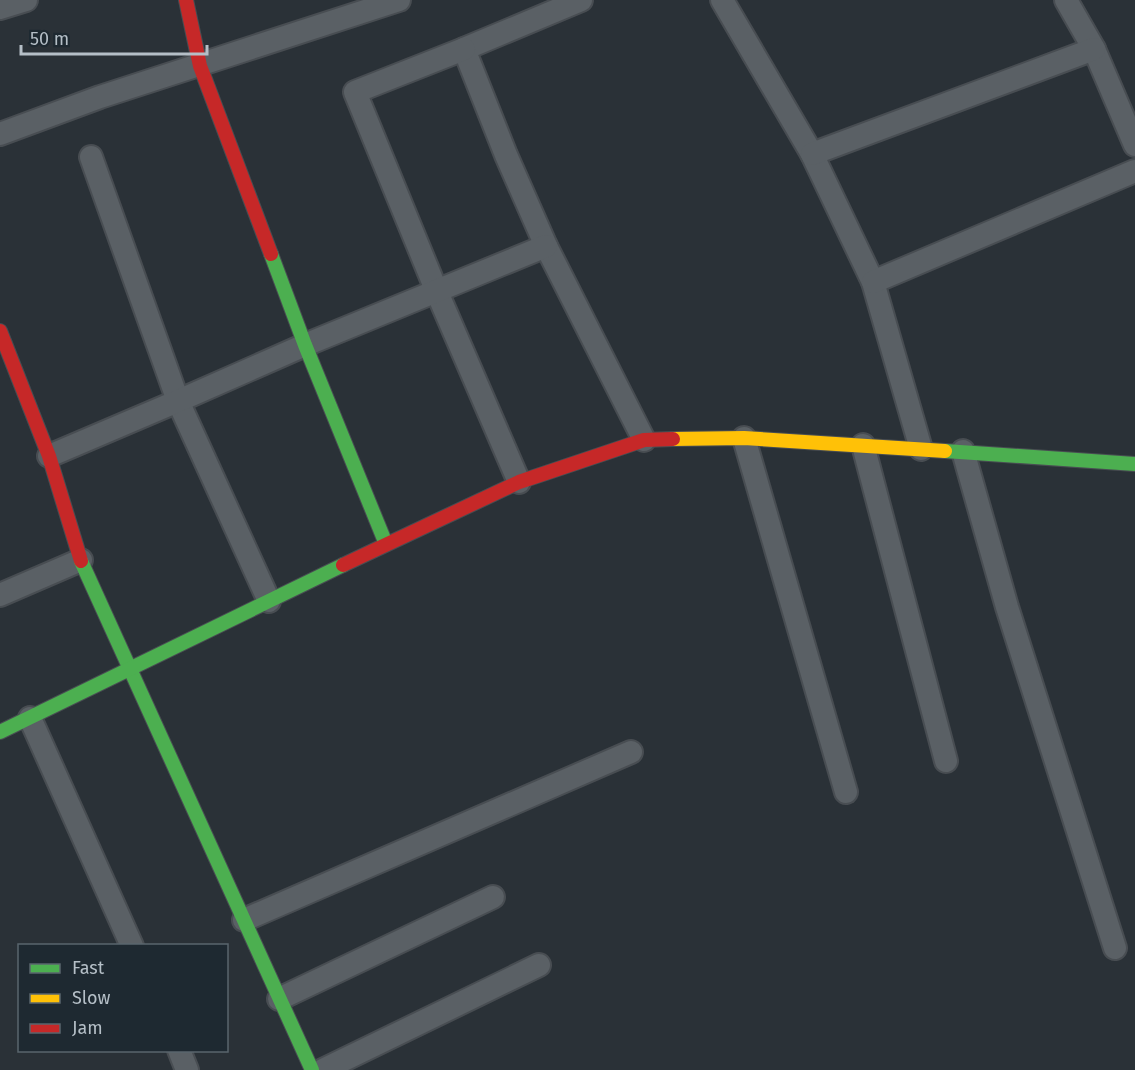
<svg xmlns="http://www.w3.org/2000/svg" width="1135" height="1070" font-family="'Fira Sans',sans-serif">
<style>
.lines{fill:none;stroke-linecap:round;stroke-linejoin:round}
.street-casing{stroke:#484d52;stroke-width:26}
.fast-casing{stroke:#484d52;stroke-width:16}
.slow-casing{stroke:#484d52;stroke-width:16}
.jam-casing{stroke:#484d52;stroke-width:16}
.street{stroke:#5a6065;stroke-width:22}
.fast{stroke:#4caf50;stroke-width:14}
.slow{stroke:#ffc107;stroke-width:14}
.jam{stroke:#c62828;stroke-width:14}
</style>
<rect width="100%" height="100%" fill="#2a3137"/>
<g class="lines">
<g class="street-casing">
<g id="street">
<path d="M581,0L464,49L506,155L546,246L644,440"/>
<path d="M722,0L812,154L873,282L921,449"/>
<path d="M1066,0L1094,49L1135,145"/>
<path d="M0,8L26,0"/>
<path d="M464,49L355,92L437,292L519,482"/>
<path d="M0,134L100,97L399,0"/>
<path d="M812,154L1094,49"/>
<path d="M91,157L178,401L269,601"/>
<path d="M873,282L1135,171"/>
<path d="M744,438L846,792"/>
<path d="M863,445L946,761"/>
<path d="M963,451L1007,607L1115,948"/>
<path d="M49,456L178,401L305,345L546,246"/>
<path d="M0,595L81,560"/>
<path d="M30,718L132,946"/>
<path d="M244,920L631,752"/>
<path d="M279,999L493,897"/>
<path d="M179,1050L187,1070"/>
<path d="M323,1070L539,965"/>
</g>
</g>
<g class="fast-casing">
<g id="fast">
<path d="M271,254L305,345L386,544"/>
<path d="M945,451L1135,464"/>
<path d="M81,561L312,1070"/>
<path d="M0,732L343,565"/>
</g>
</g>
<g class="slow-casing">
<path id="slow" d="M673,439L744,438L945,451"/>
</g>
<g class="jam-casing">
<g id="jam">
<path d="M186,0L200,66L271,254"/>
<path d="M0,331L49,456L81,561"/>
<path d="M343,565L519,482L644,440L673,439"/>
</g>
</g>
<use href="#street" class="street"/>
<use href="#fast" class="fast"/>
<use href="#slow" class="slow"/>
<use href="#jam" class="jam"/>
</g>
<rect x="18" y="944" width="210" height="108" fill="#1e2931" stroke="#5a656d" stroke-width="1.5"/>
<rect x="30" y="964" width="30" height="9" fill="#4caf50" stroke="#5a656d" stroke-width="1.5"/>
<text x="72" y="974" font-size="18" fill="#b5bfc7">Fast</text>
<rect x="30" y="994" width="30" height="9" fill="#ffc107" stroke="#5a656d" stroke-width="1.5"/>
<text x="72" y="1004" font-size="18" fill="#b5bfc7">Slow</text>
<rect x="30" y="1024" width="30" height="9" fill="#c62828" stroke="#5a656d" stroke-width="1.5"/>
<text x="72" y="1034" font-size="18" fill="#b5bfc7">Jam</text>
<path d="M21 45v9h186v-9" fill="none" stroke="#b5bfc7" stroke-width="3"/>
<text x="30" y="45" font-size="18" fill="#b5bfc7" stroke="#1e2931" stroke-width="4.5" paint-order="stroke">50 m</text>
</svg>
